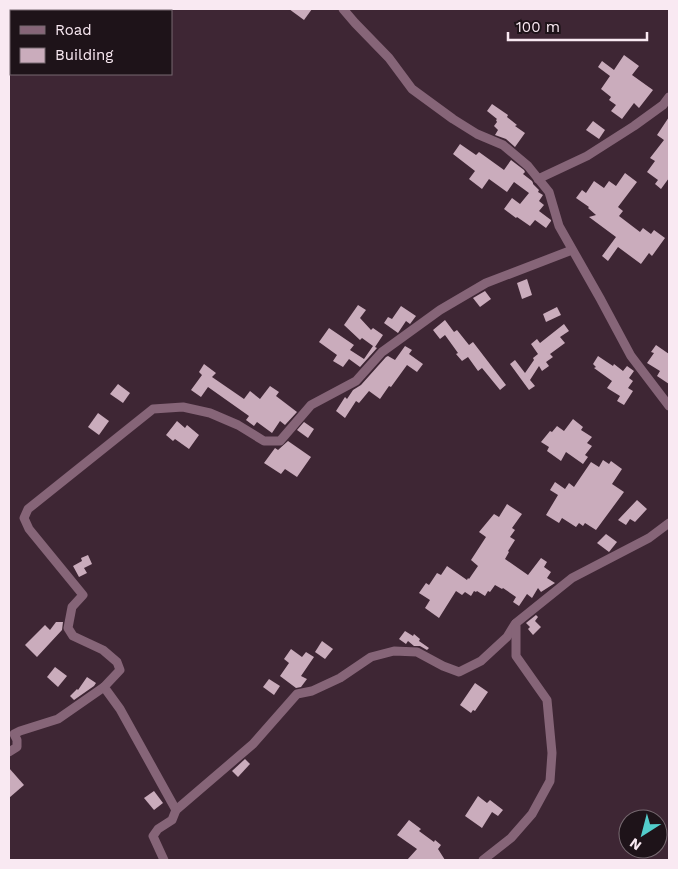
<svg xmlns="http://www.w3.org/2000/svg" width="678" height="869" font-family="'Work Sans',sans-serif">
<style>
.building{fill:#caacbc}
.lines{fill:none;stroke-linecap:round;stroke-linejoin:round}
.minor{stroke:#866578;stroke-width:9}
</style>
<rect width="100%" height="100%" fill="#3e2634"/>
<g class="building">
<path d="M289,9H312L304,20Z"/>
<path d="M624,55L639,66L632,75L653,90L639,108L634,103L622,119L611,111L616,105L609,100L611,97L601,89L610,76L598,67L602,61L614,70Z"/>
<path d="M492,104L508,115L507,117L517,125L515,126L525,133L515,147L506,139L495,135L498,130L494,126L497,122L496,120L497,119L487,111Z"/>
<path d="M669,117V178L661,189L655,184L658,180L647,172L655,161L650,158L664,140L657,135Z"/>
<path d="M593,121L605,130L599,139L586,130Z"/>
<path d="M460,144L476,155L479,152L504,170L511,160L524,170L525,172L523,174L532,181L533,183V184L539,190L538,192L543,195L539,201L544,205L539,211L551,220V221L546,228L535,220L530,226L517,217L516,218L504,209L512,198L520,204L529,193L514,182L507,192L489,179L482,189L469,179L475,171L453,154Z"/>
<path d="M625,173L637,182L618,207L623,211L619,216L640,232L643,228L651,234L654,230L665,238L652,256L649,253L641,264L618,247L608,261L602,256L616,237L589,217L596,215L588,208L589,207L576,198L582,190L586,193L594,181L604,188L609,181L616,186Z"/>
<path d="M527,279L532,295L522,299L517,283Z"/>
<path d="M485,291L491,299L480,307L473,298Z"/>
<path d="M358,305L366,310L360,318L371,330L373,328L383,335L375,347L377,348L360,367L349,359L343,367L333,361L337,355L319,342L329,328L354,345L350,350L364,359L373,346L362,338L360,340L344,325Z"/>
<path d="M401,306L416,316L410,324L406,321L398,333L384,323L388,317L392,319Z"/>
<path d="M557,307L561,315L546,322L543,314Z"/>
<path d="M445,320L454,332L457,330L469,345L473,342L506,385L500,390L482,368L478,371L468,357L462,361L456,354L458,353L445,335L440,339L433,330Z"/>
<path d="M564,324L569,331L560,337L565,343L550,354L553,357L546,362L549,366L542,371L539,366L530,380L535,386L529,390L510,364L515,360L525,373L534,360L533,358L538,354L531,344L537,339L540,343Z"/>
<path d="M656,345L669,354V384L657,376L660,371L647,363L654,353L651,352Z"/>
<path d="M405,346L412,350L409,354L423,364L417,372L407,365L391,387L389,386L380,399L369,391L359,403L356,401L345,418L336,411L345,397L347,399L353,390L361,385L386,357L388,356L395,360Z"/>
<path d="M598,356L613,366L614,364L623,371L627,366L634,371L629,378L633,381L628,388L633,391L624,405L617,401L620,396L607,388L612,381L594,368L596,367L593,364Z"/>
<path d="M204,364L216,373L212,377L244,399L250,391L260,399L270,386L279,392L276,396L297,412L285,425L280,421L272,433L257,422L254,426L246,420L249,416L208,387L201,397L191,390L202,375L199,372Z"/>
<path d="M118,384L130,393L123,403L110,394Z"/>
<path d="M98,413L109,421L99,435L88,427Z"/>
<path d="M573,419L583,427L581,430L592,437L587,443L592,446L585,455L588,457L583,464L566,452L561,461L547,451L549,447L541,442L550,431L552,432L557,426L564,431Z"/>
<path d="M177,421L185,428L187,425L199,435L189,449L175,439L173,441L166,435Z"/>
<path d="M304,422L314,429L308,438L297,430Z"/>
<path d="M288,441L311,457L297,477L285,469L281,474L264,463L275,448L278,450Z"/>
<path d="M603,460L609,464L611,461L622,469L612,484L624,492L596,530L585,523L583,526L579,523L576,527L562,518L559,523L546,515L558,495L550,490L555,482L565,489L569,483L574,487L591,462L599,467Z"/>
<path d="M637,500L647,509L635,522L630,519L626,525L618,520Z"/>
<path d="M507,504L522,514L512,528L515,530L510,537L515,540L508,551L509,552L505,559L528,575L541,558L547,562L544,567L551,572L547,578L555,583L541,592L538,588L532,598L527,594L519,606L513,602L516,597L503,588L502,589L495,585L490,592L488,591L485,596L477,591L476,592L474,591L471,596L465,592L462,595L456,591L439,618L425,608L430,600L419,593L426,583L429,585L437,573L441,575L447,566L467,580L468,578L469,579L478,566L471,560L486,537L479,532L494,514L499,517Z"/>
<path d="M606,534L617,542L609,552L597,543Z"/>
<path d="M88,555L92,564L84,568L87,573L79,577L73,566L82,561L81,558Z"/>
<path d="M536,615L538,617L535,621L541,627L533,635L528,629L530,627L526,623Z"/>
<path d="M56,622H63L62,630L37,657L25,645L45,625L50,630Z"/>
<path d="M405,631L413,636L414,634L420,639L419,641L429,648L427,650L420,646H414L408,641L406,644L399,639Z"/>
<path d="M322,641L333,649L325,659L315,652Z"/>
<path d="M291,649L302,657L306,652L314,657L301,676L307,679L301,687L296,688L280,676L289,663L284,659Z"/>
<path d="M55,667L67,676L58,687L47,677Z"/>
<path d="M87,677L96,683L94,686L74,700L70,696L77,689L78,690Z"/>
<path d="M269,679L280,686L274,695L263,687Z"/>
<path d="M475,683L488,692L475,711L473,710L471,713L460,705Z"/>
<path d="M245,759L250,764L238,777L232,771Z"/>
<path d="M9,768L24,785L9,798Z"/>
<path d="M154,791L163,803L154,810L144,798Z"/>
<path d="M478,796L487,803L490,800L503,810L498,816L492,812L482,828L465,816Z"/>
<path d="M409,820L421,829L419,831L434,842L435,840L441,845L438,849L445,860H407L417,849L397,835Z"/>
</g>
<g class="lines">
<g class="minor">
<path d="M343,9L355,23L389,58L412,89L453,119L477,134L503,145L528,166L549,192L559,226L601,300L631,356L669,406"/>
<path d="M538,179L587,156L634,126L663,105L669,97"/>
<path d="M9,752L17,747V740L14,734L20,731L58,719L104,687"/>
<path d="M176,810L253,744L297,694L312,691L340,678L371,657L394,651L417,652L443,666L459,672L481,661L507,637L515,624"/>
<path d="M164,860L153,836L158,829L172,820L176,810L120,709L104,687L120,670L117,662L103,650L73,636L68,628L72,607L83,595L29,529L24,518L28,509L153,409L183,407L210,413L238,425L264,441H280L311,405L356,381L382,352L440,310L486,283L572,250"/>
<path d="M483,860L511,838L532,814L550,781L552,753L547,700L516,656V623L572,578L649,538L669,523"/>
</g>
</g>
<rect width="678" height="869" fill="none" stroke="#f9e9f2" stroke-width="20"/>
<rect x="10" y="10" width="162" height="65" fill="#1e1319" stroke="#766970"/>
<rect x="20" y="26" width="25" height="8" fill="#866578" stroke="#766970"/>
<text x="55" y="35" font-size="15" fill="#f9e9f2">Road</text>
<rect x="20" y="48" width="25" height="15" fill="#caacbc" stroke="#766970"/>
<text x="55" y="60" font-size="15" fill="#f9e9f2">Building</text>
<g transform="translate(643 834) rotate(216)"><circle r="24" fill="#1e1319" stroke="#766970"/>
<path d="M0-4L9 19L0 12L-9 19Z" fill="#53cdcb"/>
<text y="-8" font-size="14" font-weight="bold" text-anchor="middle" fill="#f9e9f2">N</text>
</g>
<path d="M508 32v8h139v-8" fill="none" stroke="#f9e9f2" stroke-width="2.5"/>
<text x="516" y="32" font-size="15" fill="#f9e9f2" stroke="#1e1319" stroke-width="4" paint-order="stroke">100 m</text>
</svg>
